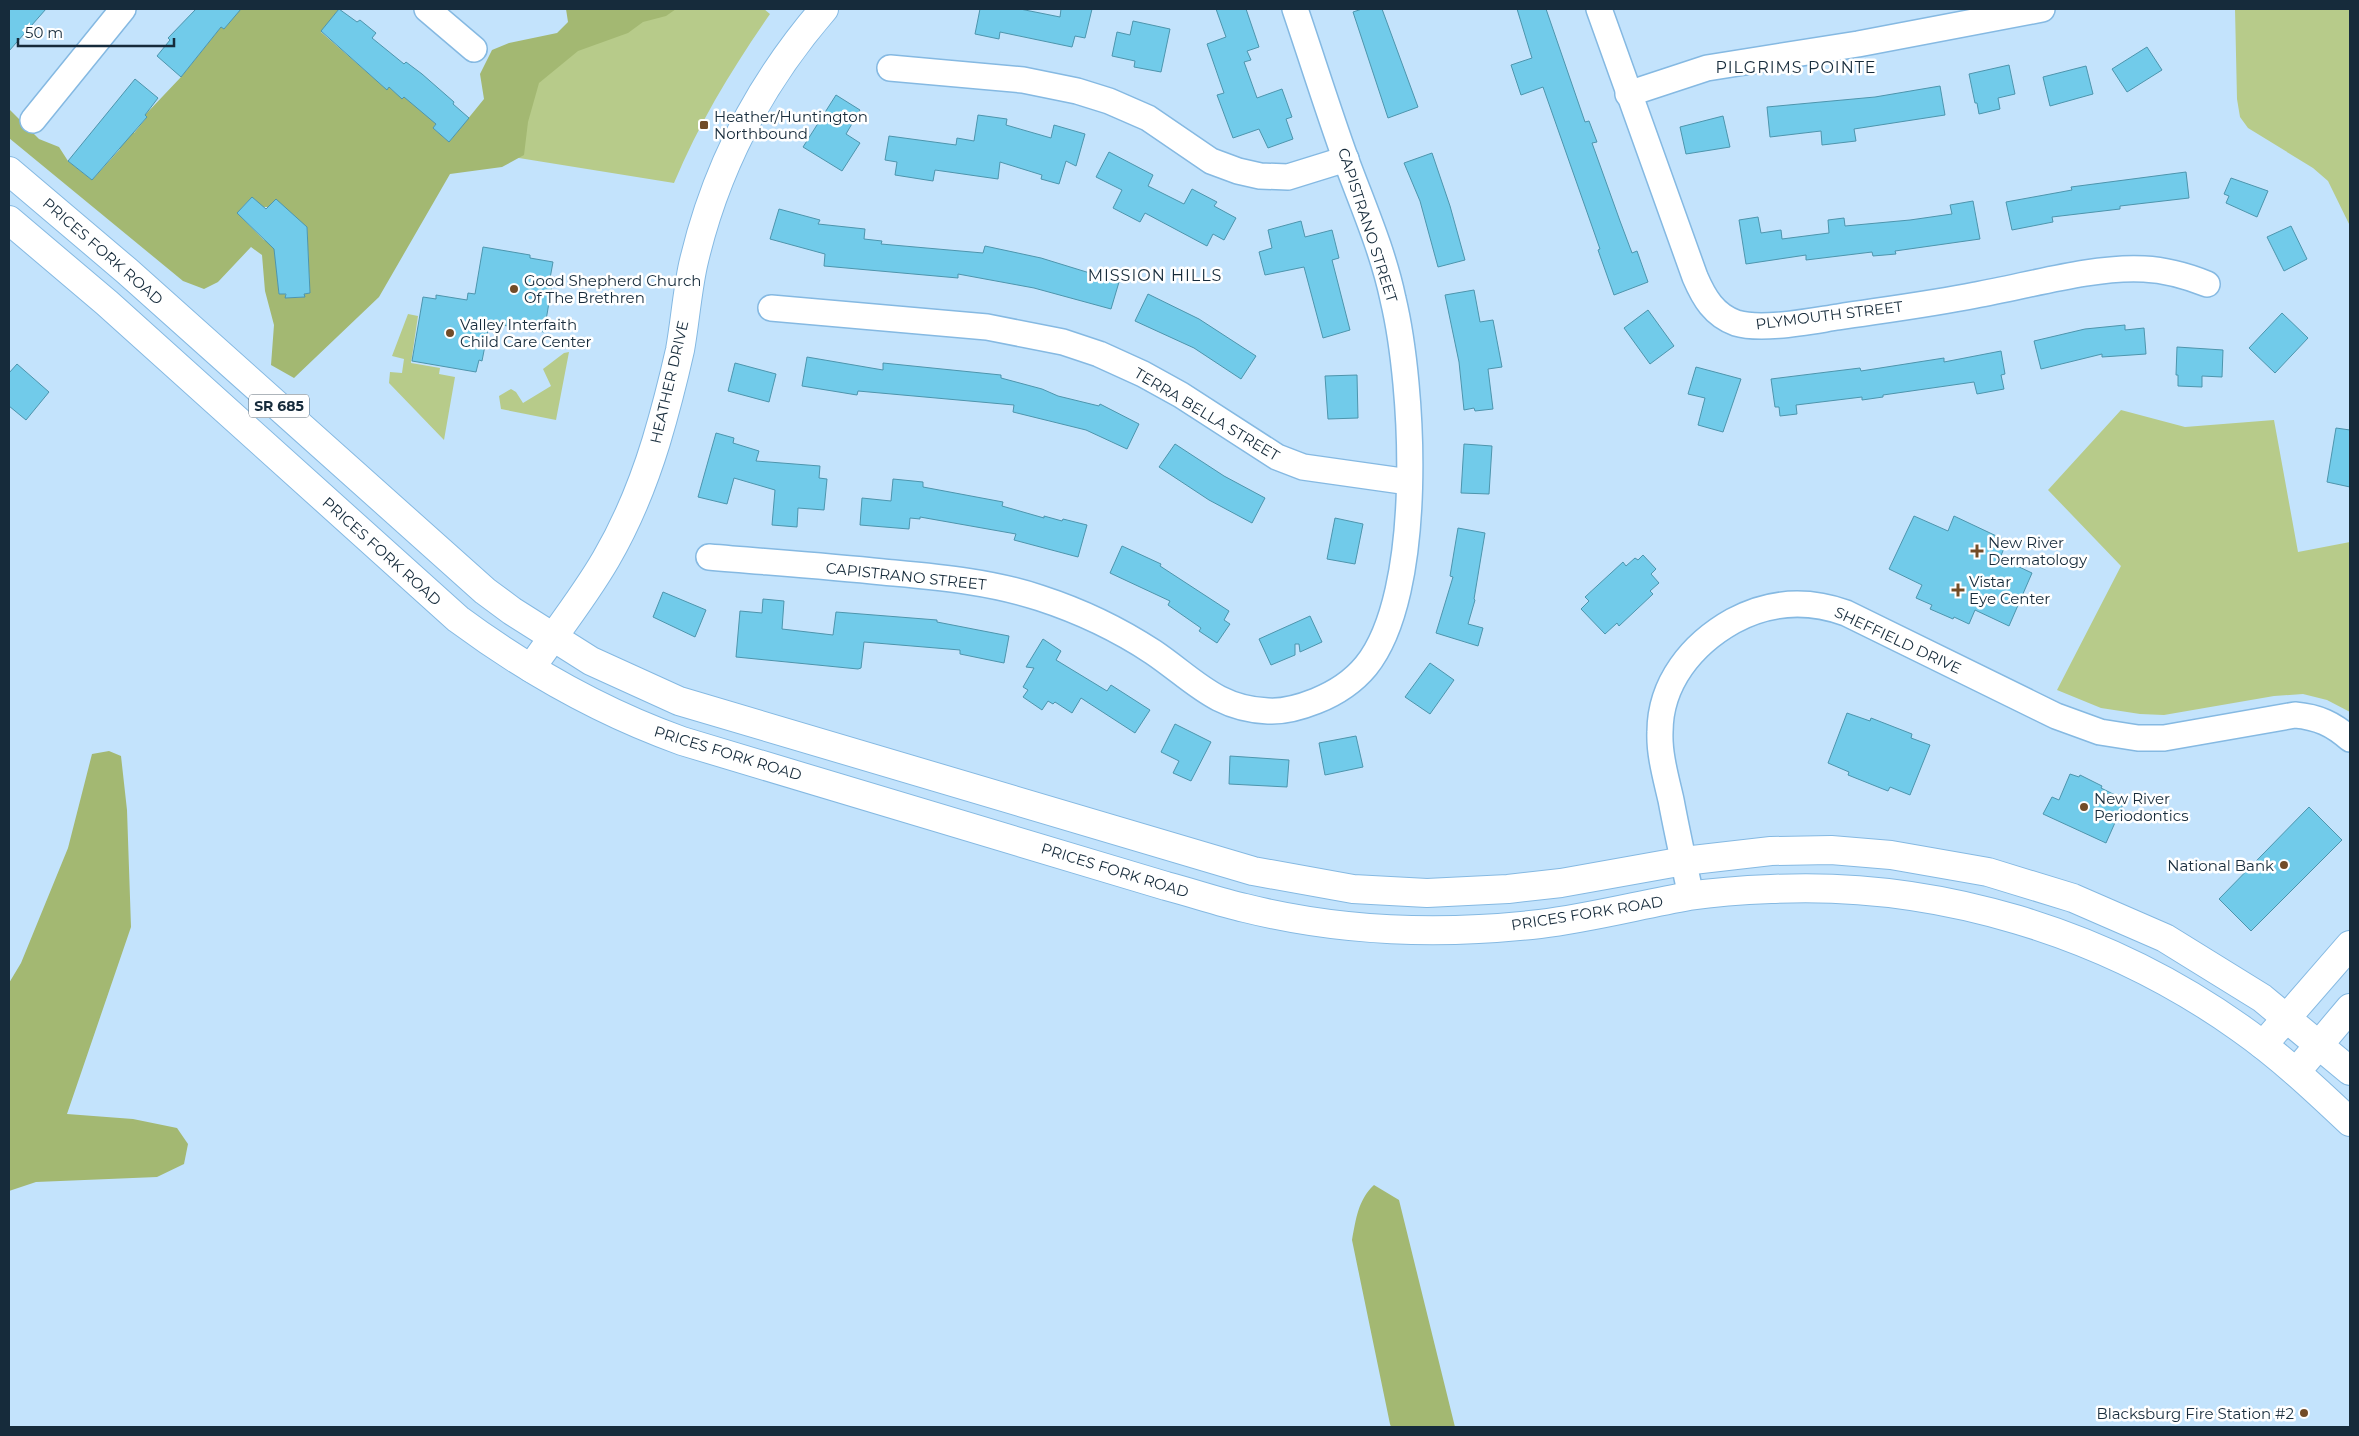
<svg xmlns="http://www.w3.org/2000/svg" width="2359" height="1436" font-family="Montserrat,sans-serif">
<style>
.green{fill:#b7cb8a}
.forest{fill:#a3b872;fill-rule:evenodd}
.building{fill:#71cbea;stroke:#4d95ad}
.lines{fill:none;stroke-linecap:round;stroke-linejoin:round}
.street-casing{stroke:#85b9e2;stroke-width:28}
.secondary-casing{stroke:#85b9e2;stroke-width:30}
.primary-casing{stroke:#85b9e2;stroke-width:30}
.street{stroke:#fff;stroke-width:25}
.secondary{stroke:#fff;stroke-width:28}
.primary{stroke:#fff;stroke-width:28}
.poi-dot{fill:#724c28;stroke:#fff;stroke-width:2}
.labels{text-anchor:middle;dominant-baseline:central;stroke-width:5;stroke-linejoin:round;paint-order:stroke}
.shield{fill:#fff;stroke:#5c6b76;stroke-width:1}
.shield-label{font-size:14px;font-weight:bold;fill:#162b3b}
.poi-label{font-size:15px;fill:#162b3b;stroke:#fff;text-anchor:start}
.street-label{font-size:15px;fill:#162b3b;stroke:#fff}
.neighbourhood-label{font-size:16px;letter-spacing:1px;fill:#162b3b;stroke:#fff}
</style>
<rect width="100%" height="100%" fill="#c3e3fc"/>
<g class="green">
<path d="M591,9H764L770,14C732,69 700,121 674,183L476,151Z"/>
<path d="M2235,9H2350V226L2328,181L2313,168L2248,128L2240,117L2237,99Z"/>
<path d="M408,314L418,316L411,363L440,368L439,374L455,377L444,440L389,383L390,372L402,373L404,359L392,356Z"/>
<path d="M569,352L556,420L501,409L499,396L511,389L516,392L523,403L551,386L543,369L564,353Z"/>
<path d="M2121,410L2185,427L2274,420L2298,552L2350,542V712L2327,700L2303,694L2274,696L2164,715L2140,714L2101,708L2057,690L2121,566L2048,490Z"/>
</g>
<g class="forest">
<path d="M232,9H339L321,32L384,87L386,85L402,98L405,95L436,124L433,128L449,142L484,99L480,74L492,50L509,43L557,33L568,22L566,9H676L666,16L643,22L628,33L578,51L539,83L528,122L524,155L502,167L450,174L379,297L294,378L271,365L274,325L265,291L262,255L251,247L218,282L204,289L183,281L9,138V109L39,139L59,147L68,161L92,180L120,149L117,146L130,130L134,133L147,117L145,115L181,77L221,27L224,29L237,13ZM252,197L263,207H268L307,227L310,293L304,294V297L286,298L285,294H279L274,243L264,240L237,213Z"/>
<path d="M109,751L121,756L127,810L131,927L67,1114L133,1119L177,1128L188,1144L184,1164L157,1177L36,1182L9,1191V983L21,963L68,848L92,754Z"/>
<path d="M1374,1185L1399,1200L1455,1427H1391L1390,1424L1352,1240C1356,1219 1358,1200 1374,1185Z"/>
</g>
<g class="building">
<path d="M9,9H46L9,51Z"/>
<path d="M196,9H241L224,29L221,27L181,77L157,56L170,40L168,38Z"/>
<path d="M339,9L357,22L360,20L376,33L372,38L404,64L406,62L422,74L454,102L453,104L469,118L449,142L433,128L436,124L404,97L402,99L389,87L387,90L321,31Z"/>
<path d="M980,9H1020L1060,17L1061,9H1092L1085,38L1075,36L1072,47L1000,32L999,39L975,34Z"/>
<path d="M1216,9H1246L1259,47L1247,51L1251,60L1244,62L1257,98L1282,89L1292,117L1286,119L1293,139L1268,148L1259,129L1233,138L1217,95L1224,93L1207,44L1226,37Z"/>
<path d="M1362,9H1382L1418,107L1388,118L1353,12Z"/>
<path d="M1517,9H1546L1585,122L1589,121L1597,142L1592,143L1620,221L1632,253L1637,251L1648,282L1614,295L1598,250L1600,249L1543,87L1521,95L1511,65L1532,58Z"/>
<path d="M1133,21L1170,29L1161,72L1134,67L1135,61L1112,56L1117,32L1130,35Z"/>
<path d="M2147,47L2162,70L2127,92L2112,69Z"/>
<path d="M2009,65L2015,94L1998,98L2000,109L1979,114L1977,103H1975L1969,74Z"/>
<path d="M2086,66L2093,94L2050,106L2043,77Z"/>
<path d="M135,79L158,98L145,115L147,117L92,180L68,161Z"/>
<path d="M1940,86L1945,115L1854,129L1856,141L1822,145L1821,131L1770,137L1767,107L1875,97Z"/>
<path d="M836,95L860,110L846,134L860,143L842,171L803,147Z"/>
<path d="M978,115L1007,119L1006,125L1051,138L1054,125L1085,134L1076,166L1066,161L1059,184L1041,179L1042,175L1000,162L998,179L935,170L933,181L895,175L897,162L885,160L889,136L956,145L957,138L974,141Z"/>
<path d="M1723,116L1730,147L1686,154L1680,127Z"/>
<path d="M1109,152L1153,175L1148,186L1184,204L1192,189L1217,202L1214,206L1236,218L1224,240L1213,234L1207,246L1145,213L1140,222L1113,208L1122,190L1096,177Z"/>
<path d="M1432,153L1450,206L1465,260L1438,267L1420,201L1404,163Z"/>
<path d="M2186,172L2189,198L2120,206V209L2052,217L2053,222L2012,230L2006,202L2072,190L2071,187Z"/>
<path d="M2231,178L2268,191L2257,217L2226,203L2229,196L2224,194Z"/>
<path d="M252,197L266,209L276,199L307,227L310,293L304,294L305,297L285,298L286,294H279L274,249L237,213Z"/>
<path d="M1973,201L1980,239L1895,251L1896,254L1873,256L1872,252L1806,260V255L1746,264L1739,220L1758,217L1761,233L1781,230L1782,239L1829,233L1828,220L1844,218L1845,226L1910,220L1952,214L1950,205Z"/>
<path d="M779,209L820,220L818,224L865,229L864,239L882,241L881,244L983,253L985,246L1041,258L1119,282L1111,309L1034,288L958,274V278L824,266L825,254L770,239Z"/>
<path d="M1301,221L1305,237L1332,230L1339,258L1332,260L1350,330L1323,338L1304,267L1265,275L1259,252L1272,248L1268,230Z"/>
<path d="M2291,226L2307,259L2284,271L2267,237Z"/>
<path d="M483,247L530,255V258L553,262L549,284L552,285L544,332L496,324L495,331L488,330L482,361L479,360L476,372L412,361L423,297L436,299V295L467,300L468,293L475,294Z"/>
<path d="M1474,290L1480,322L1493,320L1502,367L1488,369L1493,409L1475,411L1474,408L1464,410L1459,362L1445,295Z"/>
<path d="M1148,294L1199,319L1256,356L1241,379L1194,348L1135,321Z"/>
<path d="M1648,310L1674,346L1650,364L1624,328Z"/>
<path d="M2282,313L2308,338L2275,373L2249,348Z"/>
<path d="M2125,325V330L2144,328L2146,354L2102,357V354L2041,369L2034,341L2085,329Z"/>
<path d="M2177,347L2223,350L2222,377L2202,376V387L2178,386V375H2176Z"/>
<path d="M2001,351L2005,374L2001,375L2004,389L1977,394L1974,382L1883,395V397L1862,400V397L1796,405L1797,414L1780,416L1779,407H1775L1771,379L1860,368L1861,371L1944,358V362Z"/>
<path d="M807,357L883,370V363L1001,375V378L1042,389L1058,396L1099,406L1100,404L1139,424L1127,449L1086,430L1013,412L1014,405L858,391L857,395L802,386Z"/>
<path d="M735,363L776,374L769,402L728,391Z"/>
<path d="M17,364L49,392L26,420L9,406V373Z"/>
<path d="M1696,367L1741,379L1723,432L1698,425L1705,398L1688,394Z"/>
<path d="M1357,375L1358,418L1328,419L1325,376Z"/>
<path d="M2336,428L2350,430V487L2327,482Z"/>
<path d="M716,433L734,438L733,443L759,451L756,461L820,466L819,478L827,479L824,510L798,508L797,527L772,525L775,490L734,478L727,504L698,497Z"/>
<path d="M1175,444L1224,476L1265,498L1252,523L1209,500L1159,467Z"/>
<path d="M1464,444L1492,446L1489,494L1461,493Z"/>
<path d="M893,479L923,482V487L1003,502L1002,506L1044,518V516L1062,521L1063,519L1087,525L1078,557L1014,540L1016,534L920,517V519L910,518L909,529L860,525L862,498L891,501Z"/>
<path d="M1914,516L1948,531L1954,516L2007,541L2000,558L2032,573L2009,626L1975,610L1969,624L1954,617L1953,619L1930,609L1932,605L1916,598L1922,585L1889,569Z"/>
<path d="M1335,518L1363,524L1355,564L1327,559Z"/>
<path d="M1458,528L1485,533L1474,599L1475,600L1468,624L1483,628L1478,646L1436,633L1453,577L1450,576Z"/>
<path d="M1122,546L1161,564L1160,566L1229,611L1224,620L1230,624L1217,643L1199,631L1201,628L1168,605L1170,601L1110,573Z"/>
<path d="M1643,555L1656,569L1651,574L1659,583L1650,591L1653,594L1619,626L1617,623L1605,634L1581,609L1589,601L1585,597L1623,562L1626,566L1635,558L1638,560Z"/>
<path d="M663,592L706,610L695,637L653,617Z"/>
<path d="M763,599L784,601L782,629L833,635L836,612L937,620V622L1009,636L1004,663L960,654V650L864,642L861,668L858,669L736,657L740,611L762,613Z"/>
<path d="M1310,616L1322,642L1300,652L1299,644H1295V655L1271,665L1259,639Z"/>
<path d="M1043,639L1061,651L1056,660L1107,691L1111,685L1150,710L1135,733L1081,698L1072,713L1055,702L1053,704L1048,701L1042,710L1023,697L1028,690L1023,687L1034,668L1026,667Z"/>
<path d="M1430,663L1454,680L1430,714L1405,697Z"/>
<path d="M1847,713L1870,721L1871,718L1912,734L1911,738L1930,745L1910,795L1890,787L1888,791L1848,775L1849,772L1828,763Z"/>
<path d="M1175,724L1211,742L1191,781L1173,773L1179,761L1161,752Z"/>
<path d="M1356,736L1363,767L1325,775L1319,743Z"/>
<path d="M1230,756L1289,760L1287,787L1229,784Z"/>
<path d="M2070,774L2079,777L2080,775L2102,786L2101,788L2125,800L2106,843L2043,814L2052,797L2059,800Z"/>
<path d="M2309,807L2342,840L2251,931L2219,899Z"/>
</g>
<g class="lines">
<g class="street-casing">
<g id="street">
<path d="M427,9L474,49"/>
<path d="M1599,9L1695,277C1704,298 1714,315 1736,323C1762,331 1811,321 1838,317C1884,310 1931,304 1976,295C2027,286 2094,266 2144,269C2166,270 2187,276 2207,284"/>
<path d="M890,68L1023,80L1077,91L1109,101L1148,118L1211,161L1238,171L1260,176L1288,177L1346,159"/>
<path d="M1628,94L1707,68L1858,44L2042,9"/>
<path d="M33,120L123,9"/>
<path d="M771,308L987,327L1063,342L1099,354L1143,374L1181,395L1277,457L1303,467L1409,482"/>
<path d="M709,557C767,562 825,566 883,572C936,577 989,581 1040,598C1080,611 1118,629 1153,652C1193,679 1216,709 1268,711C1284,712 1301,707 1316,701C1336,693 1352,683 1366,666C1425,593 1414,387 1393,299C1383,251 1363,206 1346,160C1328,110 1312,59 1295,9"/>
<path d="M1691,896C1684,864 1677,832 1671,800C1666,778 1659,754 1660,732C1660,683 1692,644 1733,621C1770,601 1807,599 1846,613L2056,716L2100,732L2138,738H2164L2295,715C2318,717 2333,724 2350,739"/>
</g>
</g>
<g class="secondary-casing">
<g id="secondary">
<path d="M531,668C556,632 584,597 606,559C627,523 644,481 656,442C665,412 673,381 680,350C685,322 687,293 693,265C715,169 760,83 824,9"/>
<path d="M2263,1045L2350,945"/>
<path d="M2296,1072L2350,1008"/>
</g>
</g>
<g class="primary-casing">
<g id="primary">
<path d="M9,171L127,271L485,591L512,611L591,661L679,701L1253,871L1353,889L1427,893L1508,889L1561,883L1684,861L1771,851L1831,850L1891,855L1988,872L2073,898L2165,938L2262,998L2350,1071"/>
<path d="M9,220L107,303L458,619C527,670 601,712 682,741L1166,886C1193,893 1219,902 1245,908C1341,932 1443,935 1540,924C1590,918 1639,905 1689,896C1716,892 1744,890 1771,889C1936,881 2105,932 2240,1028C2280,1056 2315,1089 2350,1122"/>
</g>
</g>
<use href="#street" class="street"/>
<use href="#secondary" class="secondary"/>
<use href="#primary" class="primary"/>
</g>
<g class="poi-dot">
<rect x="699" y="120" width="10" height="10" rx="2.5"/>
<circle cx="514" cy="289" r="5"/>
<circle cx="450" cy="333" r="5"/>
<path d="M1974.5 543.5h5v5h5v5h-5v5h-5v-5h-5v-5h5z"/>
<path d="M1955.5 582.5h5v5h5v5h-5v5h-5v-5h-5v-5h5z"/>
<circle cx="2084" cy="807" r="5"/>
<circle cx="2284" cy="865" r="5"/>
<circle cx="2304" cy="1413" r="5"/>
</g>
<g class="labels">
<rect class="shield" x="249" y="394.5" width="60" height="23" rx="4"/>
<g class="shield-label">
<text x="279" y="406">SR 685</text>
</g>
<g class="poi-label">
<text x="714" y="116">Heather/Huntington<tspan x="714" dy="17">Northbound</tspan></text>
<text x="524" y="280">Good Shepherd Church<tspan x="524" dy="17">Of The Brethren</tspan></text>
<text x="460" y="324">Valley Interfaith<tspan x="460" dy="17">Child Care Center</tspan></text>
<text x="1988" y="542">New River<tspan x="1988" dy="17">Dermatology</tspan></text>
<text x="1969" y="581">Vistar<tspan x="1969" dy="17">Eye Center</tspan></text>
<text x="2094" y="798">New River<tspan x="2094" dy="17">Periodontics</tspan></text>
<text x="2274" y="865" text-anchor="end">National Bank</text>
<text x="2294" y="1413" text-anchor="end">Blacksburg Fire Station #2</text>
</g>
<g class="street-label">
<text transform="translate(1368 225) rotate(72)">CAPISTRANO STREET</text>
<text transform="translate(103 251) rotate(41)">PRICES FORK ROAD</text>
<text transform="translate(1829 315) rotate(-7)">PLYMOUTH STREET</text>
<text transform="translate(669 382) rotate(-77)">HEATHER DRIVE</text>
<text transform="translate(1207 414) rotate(31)">TERRA BELLA STREET</text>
<text transform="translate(382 551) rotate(42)">PRICES FORK ROAD</text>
<text transform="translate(906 576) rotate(6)">CAPISTRANO STREET</text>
<text transform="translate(1898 640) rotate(25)">SHEFFIELD DRIVE</text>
<text transform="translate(728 753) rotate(17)">PRICES FORK ROAD</text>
<text transform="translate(1115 870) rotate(17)">PRICES FORK ROAD</text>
<text transform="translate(1587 913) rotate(-9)">PRICES FORK ROAD</text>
</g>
<g class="neighbourhood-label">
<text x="1796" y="67">PILGRIMS POINTE</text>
<text x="1155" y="275">MISSION HILLS</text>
</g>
</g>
<rect width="2359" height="1436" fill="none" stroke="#162b3b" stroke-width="20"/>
<path d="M18 38v8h156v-8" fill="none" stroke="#162b3b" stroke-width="2.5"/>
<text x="25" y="38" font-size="15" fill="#162b3b" stroke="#ffffff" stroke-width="4" paint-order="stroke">50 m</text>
</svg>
